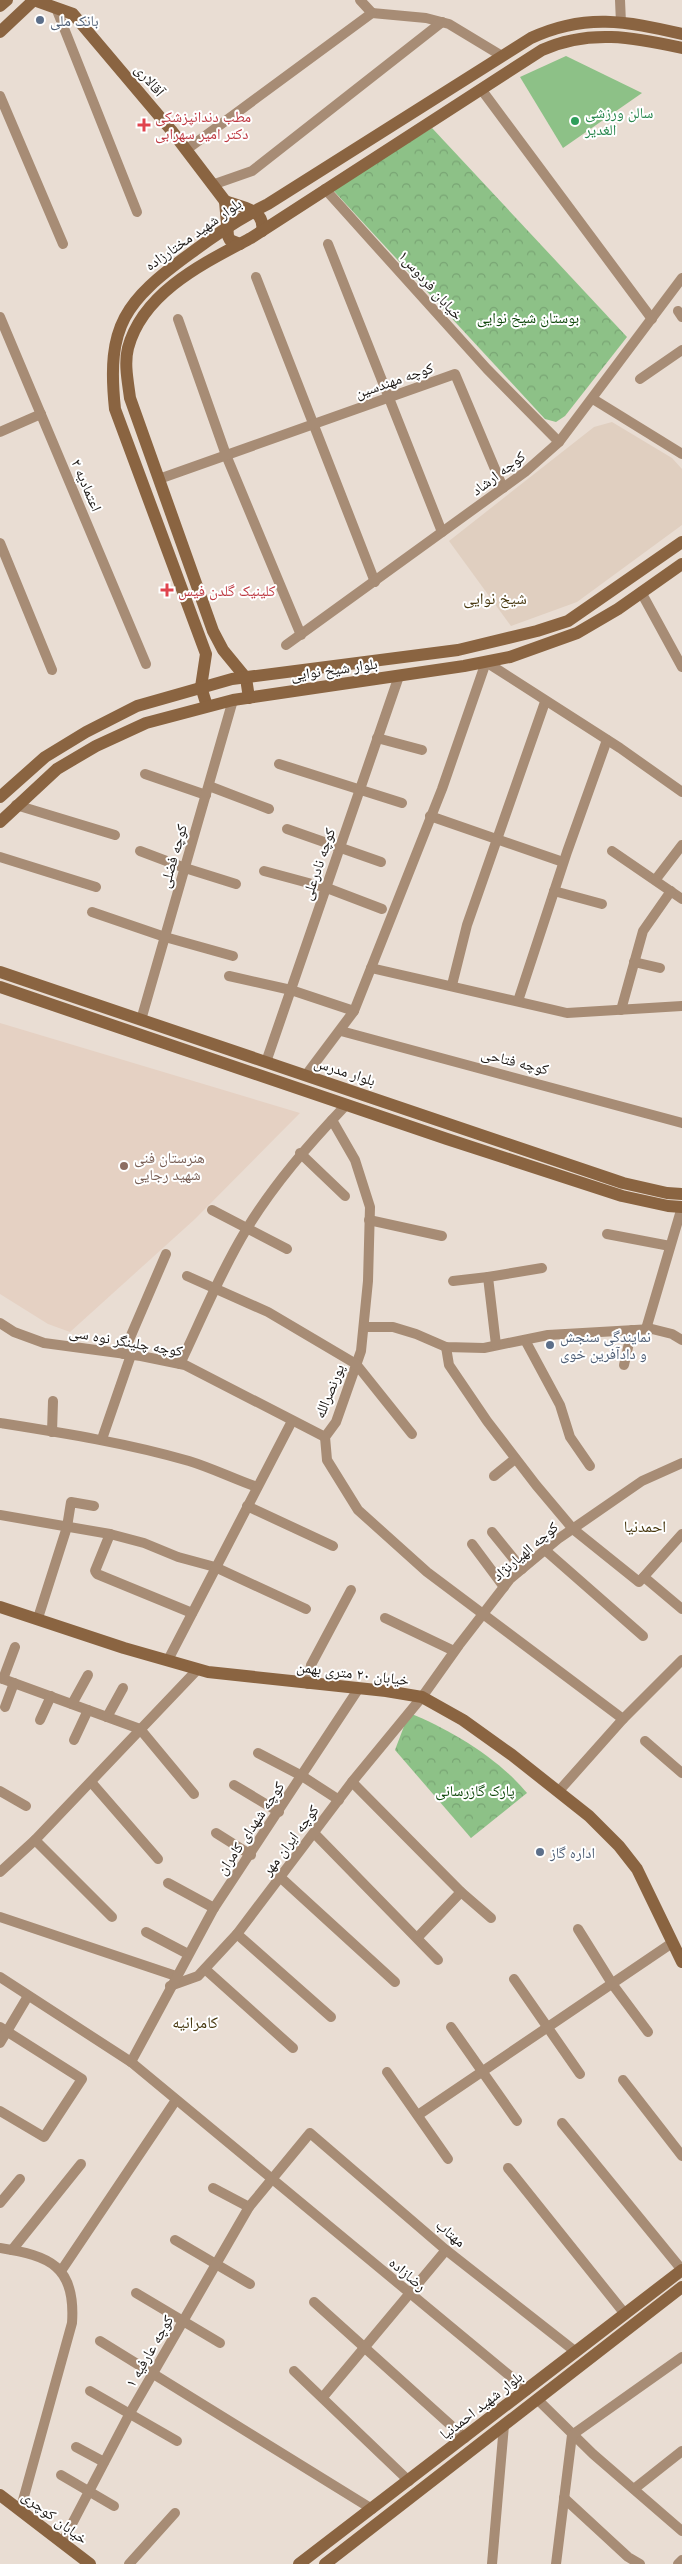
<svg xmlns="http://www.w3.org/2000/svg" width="682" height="2564" font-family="Poppins,'Noto Naskh Arabic',sans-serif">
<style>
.built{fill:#e0cfc0}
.education{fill:#e5d1c3}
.forest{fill:url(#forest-crowns)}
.pitch{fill:#8dc187}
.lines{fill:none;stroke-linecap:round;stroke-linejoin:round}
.street{stroke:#a78c75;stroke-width:10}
.secondary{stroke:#8a6441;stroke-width:12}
.service-dot{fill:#5c6f8a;stroke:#fff;stroke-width:2}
.leisure-dot{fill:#2e9e5b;stroke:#fff;stroke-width:2}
.health-dot{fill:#e0444e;stroke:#fff;stroke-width:2}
.education-dot{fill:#8d6e63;stroke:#fff;stroke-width:2}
.labels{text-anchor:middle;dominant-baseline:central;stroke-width:4;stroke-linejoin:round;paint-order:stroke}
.service-label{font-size:15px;fill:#4e5e75;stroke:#fff;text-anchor:start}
.street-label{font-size:15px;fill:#1b1714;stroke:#fff}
.leisure-label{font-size:15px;fill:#27864d;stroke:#fff;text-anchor:start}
.health-label{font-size:15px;fill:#be3a42;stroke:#fff;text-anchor:start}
.park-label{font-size:15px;fill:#10480c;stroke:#fff}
.education-label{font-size:15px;fill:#785e54;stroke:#fff;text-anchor:start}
.neighbourhood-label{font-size:16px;fill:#46360d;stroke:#fff}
</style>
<defs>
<pattern id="forest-crowns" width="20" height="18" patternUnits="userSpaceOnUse" patternTransform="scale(1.25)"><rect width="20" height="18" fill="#8dc187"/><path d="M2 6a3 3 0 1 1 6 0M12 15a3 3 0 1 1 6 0" fill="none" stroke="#79a574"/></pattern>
</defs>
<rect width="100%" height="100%" fill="#e9ddd3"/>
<path class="built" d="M612,422L672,458L682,469V525L577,602L511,626L449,541L594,427Z"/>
<path class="education" d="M0,1023L300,1113L195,1219L70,1332L48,1324L0,1294Z"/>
<g class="forest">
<path d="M432,128L627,337L565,416L556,422L545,419L332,189Z"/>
<path d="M409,1713C450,1729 499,1759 527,1793L471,1838L395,1750Z"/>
</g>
<path class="pitch" d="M566,56L642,93L563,148L520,77Z"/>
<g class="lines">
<g class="street">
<path d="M360,0L372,13"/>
<path d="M620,0L621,23"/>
<path d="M56,8L137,212"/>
<path d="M372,13L426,18L449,24L502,56"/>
<path d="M481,89L652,319"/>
<path d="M0,96L63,244"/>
<path d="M186,150L372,13"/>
<path d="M212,185L252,171L442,22"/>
<path d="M325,189L487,369L559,442"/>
<path d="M328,244L442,532"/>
<path d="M256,277L375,582"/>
<path d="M678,311L682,317"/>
<path d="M0,317L146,664"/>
<path d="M178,319L226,455L301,635"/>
<path d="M640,379L682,350"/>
<path d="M593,399L682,454"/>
<path d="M0,432L41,414"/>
<path d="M159,479L455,374L503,488"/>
<path d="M0,543L52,670"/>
<path d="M641,592L682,667"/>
<path d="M286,645L525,472L559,442L682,278"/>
<path d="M377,738L422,750"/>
<path d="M279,764L402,803"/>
<path d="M145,774L206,795"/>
<path d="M209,786L269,809"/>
<path d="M16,805L115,835"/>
<path d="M430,816L563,862"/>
<path d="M287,829L381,862"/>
<path d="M140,851L185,868L236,884"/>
<path d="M612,851L682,899"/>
<path d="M0,857L96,887"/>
<path d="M264,871L327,888L382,909"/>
<path d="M656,879L682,845"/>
<path d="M554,891L602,904"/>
<path d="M92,912L165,937L233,956"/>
<path d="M634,962L660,968"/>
<path d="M371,968L567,1013L682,1006"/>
<path d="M229,976L291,990L354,1011"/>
<path d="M452,985L467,925L545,702"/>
<path d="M518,1001L567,852L607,740"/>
<path d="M621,1010L643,931L671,891"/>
<path d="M141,1020L233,700"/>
<path d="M341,1031L682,1123"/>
<path d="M266,1062L399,676"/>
<path d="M306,1075L354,1011L442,789L486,662L620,748L682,792"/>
<path d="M332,1120L355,1160L370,1207L368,1281L361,1351L336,1422L325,1437L327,1460L358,1510L427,1572L623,1719"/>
<path d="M300,1153L345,1196"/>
<path d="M212,1210L287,1249"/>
<path d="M369,1220L442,1236"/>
<path d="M607,1234L670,1246"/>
<path d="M187,1276L268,1312L356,1364L412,1434"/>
<path d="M453,1281L488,1277"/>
<path d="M0,1323L14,1332L44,1343L141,1356L185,1365L325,1437"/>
<path d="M365,1327H393L416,1334L446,1347L484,1348L548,1335L652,1329L672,1334L682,1340"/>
<path d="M646,1329L682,1207"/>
<path d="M525,1340L560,1405L570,1437L590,1466"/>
<path d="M496,1345L488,1277L542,1268"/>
<path d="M446,1347L449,1365L487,1421L536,1485L573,1529L639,1582L682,1534"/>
<path d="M123,1354L166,1254"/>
<path d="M180,1364C201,1320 220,1273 246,1230C274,1184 309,1144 346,1105"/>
<path d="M624,1365L632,1330"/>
<path d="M0,1423C63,1433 127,1443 189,1461C212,1468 234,1479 257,1487"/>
<path d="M52,1432L53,1401"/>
<path d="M102,1439L131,1355"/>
<path d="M494,1476L515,1459"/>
<path d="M247,1506L333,1546"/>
<path d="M0,1515L110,1534L144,1543L178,1557L215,1567L306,1609"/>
<path d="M492,1532L522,1569"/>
<path d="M110,1534L95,1571L97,1574L192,1613"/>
<path d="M472,1544L504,1587"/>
<path d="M545,1550L643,1636"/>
<path d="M644,1577L682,1609"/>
<path d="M38,1618L67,1527L71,1502L94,1506"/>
<path d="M385,1618L454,1651"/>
<path d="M168,1660L292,1421"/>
<path d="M0,1678L140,1729L194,1794"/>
<path d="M3,1679L15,1647"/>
<path d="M308,1684L311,1665L351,1590"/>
<path d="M72,1704L88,1675"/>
<path d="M5,1707L14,1683"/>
<path d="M107,1717L123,1688"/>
<path d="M40,1720L51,1696"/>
<path d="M74,1740L88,1710"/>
<path d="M645,1741L682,1773"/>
<path d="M258,1753L302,1776L339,1800"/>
<path d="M91,1782L158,1859"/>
<path d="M352,1782L461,1892L491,1918"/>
<path d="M234,1785L279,1812"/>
<path d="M0,1791L26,1806"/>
<path d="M558,1792L623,1719L682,1660"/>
<path d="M216,1833L251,1855"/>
<path d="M314,1833L438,1960"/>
<path d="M35,1840L112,1917"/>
<path d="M0,1872L35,1840L198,1669"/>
<path d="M280,1877L395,1982"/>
<path d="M168,1883L214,1908"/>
<path d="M0,1917L176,1976"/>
<path d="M578,1929L613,1985L648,2032"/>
<path d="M146,1932L188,1954"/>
<path d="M237,1934L331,2017"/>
<path d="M418,1937L461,1892"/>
<path d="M205,1969L293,2048"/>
<path d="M0,1977L131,2062L527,2390"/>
<path d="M514,1979L580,2074"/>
<path d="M170,1986L198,1976L237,1934L352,1782L422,1697L459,1645L510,1579L558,1539L642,1481L682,1463"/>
<path d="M0,2027L82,2079L44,2137L0,2111"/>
<path d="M451,2027L517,2121"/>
<path d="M0,2043L28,1996"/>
<path d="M131,2062L214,1908L359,1688"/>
<path d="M387,2072L448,2159"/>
<path d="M623,2080L682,2156"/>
<path d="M418,2115L672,1943"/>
<path d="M562,2123L682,2270"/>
<path d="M508,2168L625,2314"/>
<path d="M213,2188L249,2207"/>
<path d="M0,2203L20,2179"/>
<path d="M175,2240L250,2284"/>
<path d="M0,2248C50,2256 76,2266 72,2323L20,2511"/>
<path d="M12,2250L81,2164"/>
<path d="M61,2271L176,2100"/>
<path d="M136,2293L220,2343"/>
<path d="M314,2302L465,2438"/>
<path d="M100,2341L372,2509"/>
<path d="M294,2371L409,2481"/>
<path d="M90,2391L177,2441"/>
<path d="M323,2397L446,2250"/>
<path d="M537,2399L593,2454L682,2531"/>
<path d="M76,2447L104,2462"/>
<path d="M61,2475L114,2506"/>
<path d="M634,2489L682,2451"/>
<path d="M564,2498L628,2557L640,2564"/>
<path d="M62,2543L130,2413L249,2207L310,2133L446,2250L576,2352"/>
<path d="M129,2564L175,2513"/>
<path d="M492,2564L504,2425"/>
<path d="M556,2564L572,2435L682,2357"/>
<path d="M678,2564L682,2560"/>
</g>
<g class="secondary">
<path d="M34,0L73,14L171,130L225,201"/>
<path d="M0,6L7,0"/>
<path d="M0,32L34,0"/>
<path d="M225,201C241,207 266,209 262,231"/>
<path d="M225,201L228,236L230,240L240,244"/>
<path d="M249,698L246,678L223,650L213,631L130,398C128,382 124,364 128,348C143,292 204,263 251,238L542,50C588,29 634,37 682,48"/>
<path d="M207,706L201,687L206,654L115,409C106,325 125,301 191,253C216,234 240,218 268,204L531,38C585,13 626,21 682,34"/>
<path d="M0,797L45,757L86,732L137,706L232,679L458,650L537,631L568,621L682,542"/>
<path d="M0,822L57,769L96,746L146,723L233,700L464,666L510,657L577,633L618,609L682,564"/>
<path d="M0,972L623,1183L667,1193L682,1194"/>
<path d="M0,987L447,1139L622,1196L668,1206L682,1207"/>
<path d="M0,1607L124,1648L208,1672L386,1691L422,1697L463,1720L512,1755L589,1816L619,1846L637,1869L682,1962"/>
<path d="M0,2495L90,2564"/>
<path d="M299,2564L682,2270"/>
<path d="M325,2564L682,2287"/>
</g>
</g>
<g class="service-dot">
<circle cx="40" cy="20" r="5"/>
<circle cx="550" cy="1345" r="5"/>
<circle cx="540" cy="1852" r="5"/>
</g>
<circle class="leisure-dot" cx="575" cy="121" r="5"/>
<g class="health-dot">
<path d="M141.5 117.5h5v5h5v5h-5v5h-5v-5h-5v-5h5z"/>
<path d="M164.5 582.5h5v5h5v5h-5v5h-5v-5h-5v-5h5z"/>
</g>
<circle class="education-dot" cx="124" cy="1166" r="5"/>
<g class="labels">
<g class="service-label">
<text x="50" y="20">بانک ملی</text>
<text x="560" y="1336">نمایندگی سنجش<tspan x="560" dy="17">و دادآفرین خوی</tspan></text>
<text x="550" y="1852">اداره گاز</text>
</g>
<g class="street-label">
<text transform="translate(150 80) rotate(50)">آقالاری</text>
<text transform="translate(193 234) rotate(-35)">بلوار شهید مختارزاده</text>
<text transform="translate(431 285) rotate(48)">خیابان فردوس۱</text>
<text transform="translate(394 380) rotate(-19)">کوچه مهندسین</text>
<text transform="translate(498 473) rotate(-37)">کوچه ارشاد</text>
<text transform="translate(87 485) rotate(67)">اعتمادیه ۲</text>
<text transform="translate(334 669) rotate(-8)">بلوار شیخ نوایی</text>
<text transform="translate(173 856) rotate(-74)">کوچه فضلی</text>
<text transform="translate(318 864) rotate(-71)">کوچه نادرعلی</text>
<text transform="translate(515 1061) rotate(14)">کوچه فتاحی</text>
<text transform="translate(345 1071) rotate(18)">بلوار مدرس</text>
<text transform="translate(126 1341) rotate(10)">کوچه چلینگر نوه سی</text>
<text transform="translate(329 1391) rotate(-68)">پورنصرالله</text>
<text transform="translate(525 1551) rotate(-41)">کوچه الهیارنژاد</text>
<text transform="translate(353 1673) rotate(7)">خیابان ۲۰ متری بهمن</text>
<text transform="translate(250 1828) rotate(-56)">کوچه شهدای کامران</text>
<text transform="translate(290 1840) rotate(-53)">کوچه ایران مهر</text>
<text transform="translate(451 2233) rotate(40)">مهتاب</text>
<text transform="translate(408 2274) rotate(40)">رضازاده</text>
<text transform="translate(149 2351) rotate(-60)">کوچه عارفیه ۱</text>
<text transform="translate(481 2405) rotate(-38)">بلوار شهید احمدنیا</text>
<text transform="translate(55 2517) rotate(37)">خیابان کوچری</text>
</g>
<g class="leisure-label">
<text x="585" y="112">سالن ورزشی<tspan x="585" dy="17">الغدیر</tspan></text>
</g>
<g class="health-label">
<text x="155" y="116">مطب دندانپزشکی<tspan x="155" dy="17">دکتر امیر سهرابی</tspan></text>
<text x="178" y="590">کلینیک گلدن فیس</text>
</g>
<g class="park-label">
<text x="528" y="317">بوستان شیخ نوایی</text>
<text x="475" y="1790">پارک گازرسانی</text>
</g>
<g class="education-label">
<text x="134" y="1157">هنرستان فنی<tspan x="134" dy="17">شهید رجایی</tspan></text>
</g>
<g class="neighbourhood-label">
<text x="495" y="598">شیخ نوایی</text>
<text x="645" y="1526">احمدنیا</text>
<text x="195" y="2022">کامرانیه</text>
</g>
</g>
</svg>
